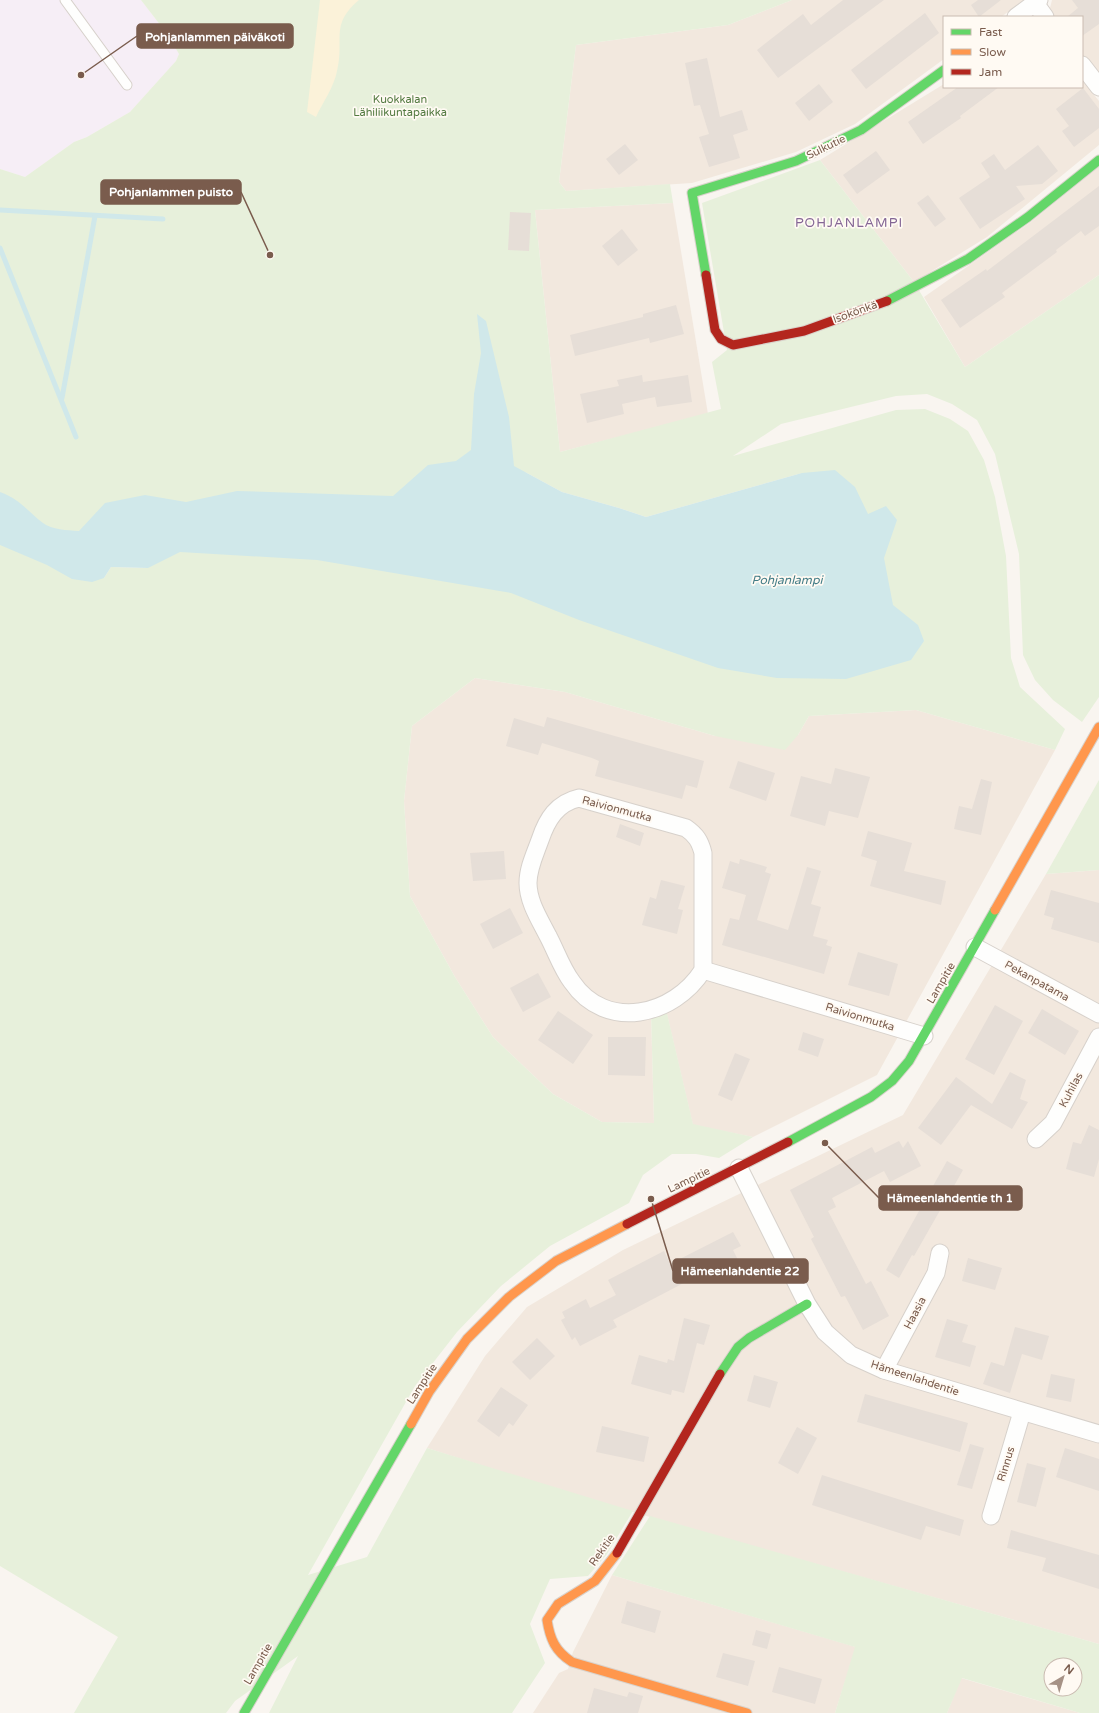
<svg xmlns="http://www.w3.org/2000/svg" width="1099" height="1713" font-family="'Varela Round',sans-serif">
<style>
.residential{fill:#f2e8de}
.education{fill:#f6eef6}
.green{fill:#e7f0db;fill-rule:evenodd}
.sand{fill:#fbf2d9}
.water{fill:#d0e8ea}
.lines{fill:none;stroke-linecap:round;stroke-linejoin:round}
.stream{stroke:#d0e8ea;stroke-width:5}
.building{fill:#e6ded7}
.lane-casing{stroke:#d7d1cb;stroke-width:11}
.street-casing{stroke:#d7d1cb;stroke-width:19}
.fast-casing{stroke:#d9d2cb;stroke-width:11}
.slow-casing{stroke:#d9d2cb;stroke-width:11}
.jam-casing{stroke:#d9d2cb;stroke-width:11}
.lane{stroke:#fefefd;stroke-width:9}
.street{stroke:#fefefd;stroke-width:17}
.fast{stroke:#63d668;stroke-width:9}
.slow{stroke:#ff974d;stroke-width:9}
.jam{stroke:#b3261e;stroke-width:9}
.labels{text-anchor:middle;dominant-baseline:central;stroke-width:3.5;stroke-linejoin:round;paint-order:stroke}
.park-label{font-size:11px;fill:#537a41;stroke:#fffaf3}
.street-label{font-size:11px;fill:#7a5c4d;stroke:#fffaf3}
.water-label{font-size:12px;font-style:italic;fill:#437c86;stroke:#fffaf3}
.quarter-label{font-size:13px;letter-spacing:1px;fill:#846695;stroke:#fffaf3}
.leader{fill:none;stroke:#7a5c4d;stroke-width:1.5}
.callout-dot{fill:#7a5c4d;stroke:#fffaf3;stroke-width:1.5}
.callout{fill:#7a5c4d;stroke:#7a5c4d;stroke-width:1.5}
.callout-label{font-size:12px;text-anchor:middle;font-weight:bold;fill:#fff}
</style>
<rect width="100%" height="100%" fill="#f9f5f0"/>
<g class="residential">
<path d="M792,0H1024L1001,17H944V59L855,124L796,152L692,183L566,191L559,182L576,45L728,25Z"/>
<path d="M1052,0H1099V77L1082,55V17H1052L1050,8Z"/>
<path d="M1082,80L1099,101V145L987,237L914,282L820,160L944,84V87H1082Z"/>
<path d="M1099,167V275L965,367L924,297L1031,222Z"/>
<path d="M673,203L708,414L560,452L535,210Z"/>
<path d="M475,678L565,692L715,736L798,735L809,716L916,710L1055,750L877,1075L753,1137L693,1125L665,1006L651,1012L654,1123L602,1122L553,1094L493,1037L455,977L410,896L404,801L412,726Z"/>
<path d="M1099,870V1644L583,1498L427,1448L485,1356L527,1307L623,1250L903,1115L1046,874Z"/>
<path d="M612,1575L856,1647L835,1713H533L559,1673L568,1669L573,1652Z"/>
<path d="M961,1678L1080,1713H947Z"/>
</g>
<path class="education" d="M0,0H141L168,35L179,54L176,61L130,112L87,137L74,142L25,177L0,169Z"/>
<g class="green">
<path d="M141,0H792L728,25L576,45L559,182L566,191L670,184L673,203L535,210L560,452L721,409L712,362L727,350L702,203L820,160L914,282L965,367L1099,275V697L1082,722L1053,700L1035,680L1023,655L1019,554L995,454L977,420L952,404L927,394L896,396L781,424L733,456L896,410L925,409L950,419L968,431L984,460L995,497L1006,556L1011,658L1020,687L1065,729L1055,750L916,710L809,716L798,735L785,750L715,736L565,692L475,678L412,726L404,801L410,896L455,977L493,1037L553,1094L602,1122L654,1123L651,1012L665,1005L693,1124L753,1137L719,1158L696,1154H672L643,1175L629,1203L550,1246L501,1286L457,1332L415,1386L308,1575L367,1557L427,1448L633,1511L607,1554L588,1576L550,1579L530,1624L545,1663L512,1713H269L298,1656L235,1701L226,1713H74L118,1637L0,1566V169L25,177L74,142L87,137L130,112L176,61L179,54L168,35ZM525,472L562,492L619,508L646,517L802,473L594,547ZM79,531L147,568L111,567L104,578Z"/>
<path d="M1099,780V870L1046,874Z"/>
<path d="M650,1516L1099,1644V1713H1080L962,1678L947,1713H835L855,1647L612,1575ZM1051,1665H1075V1689H1051Z"/>
</g>
<path class="sand" d="M320,0H359C329,25 345,40 337,71C334,87 323,102 316,117L307,112Z"/>
<path class="water" d="M477,314L486,321L509,417L514,466L562,492L619,508L646,517L802,473L835,470L855,487L868,514L886,506L897,520L884,558L893,605L918,625L924,641L911,660L846,679L777,678L718,668L579,620L511,593L317,560L180,552L148,568L111,567L104,578L92,582L72,579L47,565L0,545V492C20,499 27,511 43,523C52,530 67,530 79,531L105,503L145,495L186,502L237,491L393,496L428,465L456,461L471,450L474,394L481,353Z"/>
<g class="lines">
<g class="stream">
<path d="M0,210L163,219"/>
<path d="M0,248L76,437"/>
<path d="M62,398L95,216"/>
</g>
</g>
<g class="building">
<path d="M843,0H884L778,78L757,50L803,14L811,25Z"/>
<path d="M978,0H1001L979,17L971,5Z"/>
<path d="M1072,0H1099V24L1082,36V17H1067L1078,8Z"/>
<path d="M925,13L939,33L866,89L851,70Z"/>
<path d="M707,58L720,117L742,110L748,130L733,135L740,158L709,167L699,137L709,134L700,105L694,106L685,63Z"/>
<path d="M819,84L833,102L809,121L795,103Z"/>
<path d="M958,87H999L960,116L961,118L923,144L908,122Z"/>
<path d="M1083,88L1099,109V128L1074,147L1062,131L1069,126L1056,109Z"/>
<path d="M625,144L638,160L619,175L606,159Z"/>
<path d="M1038,145L1058,171L1042,184L1016,186L1025,199L980,229L959,198L990,177L981,163L994,154L1005,170Z"/>
<path d="M876,151L890,170L857,194L843,175Z"/>
<path d="M1099,186V226L1085,236L1081,231L1056,250L1057,252L1002,293L1005,297L960,328L941,300L986,269L987,271Z"/>
<path d="M928,195L946,219L935,227L917,203Z"/>
<path d="M510,212L531,213L529,251L508,250Z"/>
<path d="M622,229L638,250L618,266L602,246Z"/>
<path d="M676,305L684,334L650,343L649,338L575,356L570,335L643,317V314Z"/>
<path d="M642,375L643,382L688,375L692,402L657,407L655,397L622,404L624,414L587,423L580,394L619,386L617,380Z"/>
<path d="M547,717L704,761L697,788L686,785L682,799L595,776L599,761L592,758L542,743L538,755L506,746L514,718L544,727Z"/>
<path d="M738,761L775,773L766,801L729,788Z"/>
<path d="M835,768L870,777L858,818L829,811L825,826L790,816L801,776L831,784Z"/>
<path d="M981,779L992,782L981,835L954,829L959,806L972,809Z"/>
<path d="M620,824L644,833L640,846L616,837Z"/>
<path d="M868,831L912,843L904,871L946,881L941,905L870,886L877,861L861,856Z"/>
<path d="M504,851L506,879L473,881L470,853Z"/>
<path d="M740,859L767,867L765,872L771,874L757,920L788,930L807,867L821,871L811,904L821,907L813,936L828,940L826,945L832,947L824,974L722,945L730,918L739,920L746,895L722,888L730,861L739,864Z"/>
<path d="M661,880L685,886L678,909L683,910L677,934L642,925L650,897L656,899Z"/>
<path d="M1051,890L1099,903V943L1051,929L1054,918L1044,915Z"/>
<path d="M510,908L523,933L493,949L480,924Z"/>
<path d="M858,952L898,964L889,996L848,985Z"/>
<path d="M538,973L551,997L523,1012L510,988Z"/>
<path d="M995,1005L1023,1021L994,1075L965,1059Z"/>
<path d="M1042,1009L1079,1031L1065,1055L1028,1033Z"/>
<path d="M558,1011L593,1035L573,1064L538,1040Z"/>
<path d="M803,1032L824,1039L818,1057L798,1050Z"/>
<path d="M608,1037H646L645,1076L608,1075Z"/>
<path d="M735,1053L750,1059L732,1101L718,1095Z"/>
<path d="M1010,1072L1026,1080L1020,1099L1028,1102L1012,1129L971,1105L941,1145L918,1128L956,1077L992,1104Z"/>
<path d="M1089,1125L1099,1130V1159L1094,1177L1066,1169L1073,1142L1081,1144Z"/>
<path d="M899,1141L903,1148L908,1141L921,1166L890,1182L884,1171L832,1198L836,1207L828,1211L866,1284L871,1281L889,1316L863,1330L845,1296L841,1297L811,1239L814,1237L790,1190L872,1147L875,1153Z"/>
<path d="M947,1161L963,1170L914,1256L912,1255L899,1278L886,1270Z"/>
<path d="M733,1232L741,1246L733,1250L739,1262L703,1281L699,1275L613,1320L617,1327L580,1346L575,1337L572,1340L561,1320L565,1318L562,1312L586,1299L590,1308L616,1295L608,1280L664,1251L670,1264Z"/>
<path d="M968,1258L1002,1268L995,1290L962,1281Z"/>
<path d="M684,1318L710,1325L704,1345L697,1343L684,1393L672,1390L671,1395L631,1384L639,1355L667,1363L668,1359L674,1361Z"/>
<path d="M947,1319L968,1325L962,1342L976,1346L970,1367L935,1357Z"/>
<path d="M1015,1327L1049,1336L1042,1360L1022,1354L1010,1393L983,1384L991,1362L1004,1366Z"/>
<path d="M537,1338L555,1356L530,1380L512,1362Z"/>
<path d="M1051,1374L1075,1379L1071,1402L1046,1397Z"/>
<path d="M754,1375L778,1382L770,1408L747,1401Z"/>
<path d="M501,1387L528,1405L513,1426L509,1423L499,1437L477,1421Z"/>
<path d="M865,1394L968,1423L960,1452L857,1422Z"/>
<path d="M602,1426L649,1437L644,1462L596,1452Z"/>
<path d="M797,1427L817,1438L798,1474L778,1463Z"/>
<path d="M970,1444L984,1448L972,1489L957,1485Z"/>
<path d="M1065,1448L1099,1459V1491L1056,1477Z"/>
<path d="M1027,1463L1046,1468L1036,1507L1017,1502Z"/>
<path d="M822,1475L964,1520L960,1536L926,1526L921,1540L812,1505Z"/>
<path d="M1011,1530L1099,1555V1589L1042,1571L1046,1558L1007,1548Z"/>
<path d="M627,1601L661,1611L655,1633L621,1623Z"/>
<path d="M756,1630L771,1634L767,1649L752,1645Z"/>
<path d="M723,1653L755,1661L748,1686L716,1677Z"/>
<path d="M779,1667L822,1679L815,1704L772,1692Z"/>
<path d="M594,1688L627,1697L629,1692L643,1696L638,1713H587Z"/>
</g>
<g class="lines">
<g class="lane-casing">
<path id="lane" d="M65,0L127,85"/>
</g>
<g class="street-casing">
<g id="street">
<path d="M1035,3L1045,17"/>
<path d="M1016,17L1039,0"/>
<path d="M1082,65L1099,87"/>
<path d="M579,798L686,828C696,835 700,841 703,853V970C674,1016 606,1032 572,982C562,969 556,951 548,936C540,920 528,902 528,883C528,868 535,854 540,840C547,819 557,803 579,798Z"/>
<path d="M975,947L1099,1014"/>
<path d="M703,970L924,1036"/>
<path d="M1036,1139L1053,1123L1099,1037"/>
<path d="M739,1168L807,1304L825,1332L851,1355L884,1370L1099,1434"/>
<path d="M884,1370L936,1273L940,1253"/>
<path d="M991,1516L1022,1412"/>
</g>
</g>
<g class="fast-casing">
<g id="fast">
<path d="M706,275L692,193L796,161L861,130L944,70"/>
<path d="M887,301L968,259L1028,217L1099,160"/>
<path d="M788,1142L871,1097L892,1081L909,1061L995,910"/>
<path d="M720,1374L738,1347L749,1338L807,1304"/>
<path d="M244,1713L411,1424"/>
</g>
</g>
<g class="slow-casing">
<g id="slow">
<path d="M995,910L1099,727"/>
<path d="M411,1424L429,1392L467,1339L509,1297L556,1261L627,1224"/>
<path d="M617,1553L595,1581L558,1604L547,1620C550,1639 555,1651 572,1662L747,1713"/>
</g>
</g>
<g class="jam-casing">
<g id="jam">
<path d="M706,275L715,330L721,339L733,345L804,331L887,301"/>
<path d="M627,1224L788,1142"/>
<path d="M617,1553L720,1374"/>
</g>
</g>
<use href="#lane" class="lane"/>
<use href="#street" class="street"/>
<use href="#fast" class="fast"/>
<use href="#slow" class="slow"/>
<use href="#jam" class="jam"/>
</g>
<g class="labels">
<g class="park-label">
<text x="400" y="99">Kuokkalan<tspan x="400" dy="13">Lähiliikuntapaikka</tspan></text>
</g>
<g class="street-label">
<text transform="translate(826 147) rotate(-26)">Sulkutie</text>
<text transform="translate(855 312) rotate(-20)">Isokönkä</text>
<text transform="translate(617 809) rotate(15)">Raivionmutka</text>
<text transform="translate(1037 981) rotate(29)">Pekanpatama</text>
<text transform="translate(941 983) rotate(-60)">Lampitie</text>
<text transform="translate(860 1017) rotate(17)">Raivionmutka</text>
<text transform="translate(1071 1090) rotate(-62)">Kuhilas</text>
<text transform="translate(689 1180) rotate(-26)">Lampitie</text>
<text transform="translate(915 1313) rotate(-62)">Haasia</text>
<text transform="translate(915 1378) rotate(18)">Hämeenlahdentie</text>
<text transform="translate(422 1384) rotate(-57)">Lampitie</text>
<text transform="translate(1006 1464) rotate(-73)">Rinnus</text>
<text transform="translate(602 1550) rotate(-55)">Rekitie</text>
<text transform="translate(258 1664) rotate(-60)">Lampitie</text>
</g>
<g class="water-label">
<text x="787" y="580">Pohjanlampi</text>
</g>
<g class="quarter-label">
<text x="849" y="223">POHJANLAMPI</text>
</g>
</g>
<path class="leader" d="M81 75L137 36M270 255L241 192M825 1143L879 1198M651 1199L673 1271"/>
<g class="callout-dot">
<circle cx="81" cy="75" r="4"/>
<circle cx="270" cy="255" r="4"/>
<circle cx="825" cy="1143" r="4"/>
<circle cx="651" cy="1199" r="4"/>
</g>
<g class="callout">
<rect x="137" y="24" width="156" height="24" rx="4"/>
<rect x="101" y="180" width="140" height="24" rx="4"/>
<rect x="879" y="1186" width="143" height="24" rx="4"/>
<rect x="673" y="1259" width="135" height="24" rx="4"/>
</g>
<g class="callout-label">
<text x="215" y="41">Pohjanlammen päiväkoti</text>
<text x="171" y="196">Pohjanlammen puisto</text>
<text x="950" y="1202">Hämeenlahdentie th 1</text>
<text x="740" y="1275">Hämeenlahdentie 22</text>
</g>
<rect x="943" y="16" width="140" height="72" fill="#fffaf3" stroke="#cabbb1"/>
<rect x="951" y="29" width="20" height="6" fill="#63d668" stroke="#cabbb1"/>
<text x="979" y="36" font-size="12" fill="#7a5c4d">Fast</text>
<rect x="951" y="49" width="20" height="6" fill="#ff974d" stroke="#cabbb1"/>
<text x="979" y="56" font-size="12" fill="#7a5c4d">Slow</text>
<rect x="951" y="69" width="20" height="6" fill="#b3261e" stroke="#cabbb1"/>
<text x="979" y="76" font-size="12" fill="#7a5c4d">Jam</text>
<g transform="translate(1063 1677) rotate(38)"><circle r="19" fill="#fffaf3" stroke="#cabbb1"/>
<path d="M0-3L7 15L0 10L-7 15Z" fill="#a69286"/>
<text y="-6" font-size="11" font-weight="bold" text-anchor="middle" fill="#7a5c4d">N</text>
</g>
</svg>
